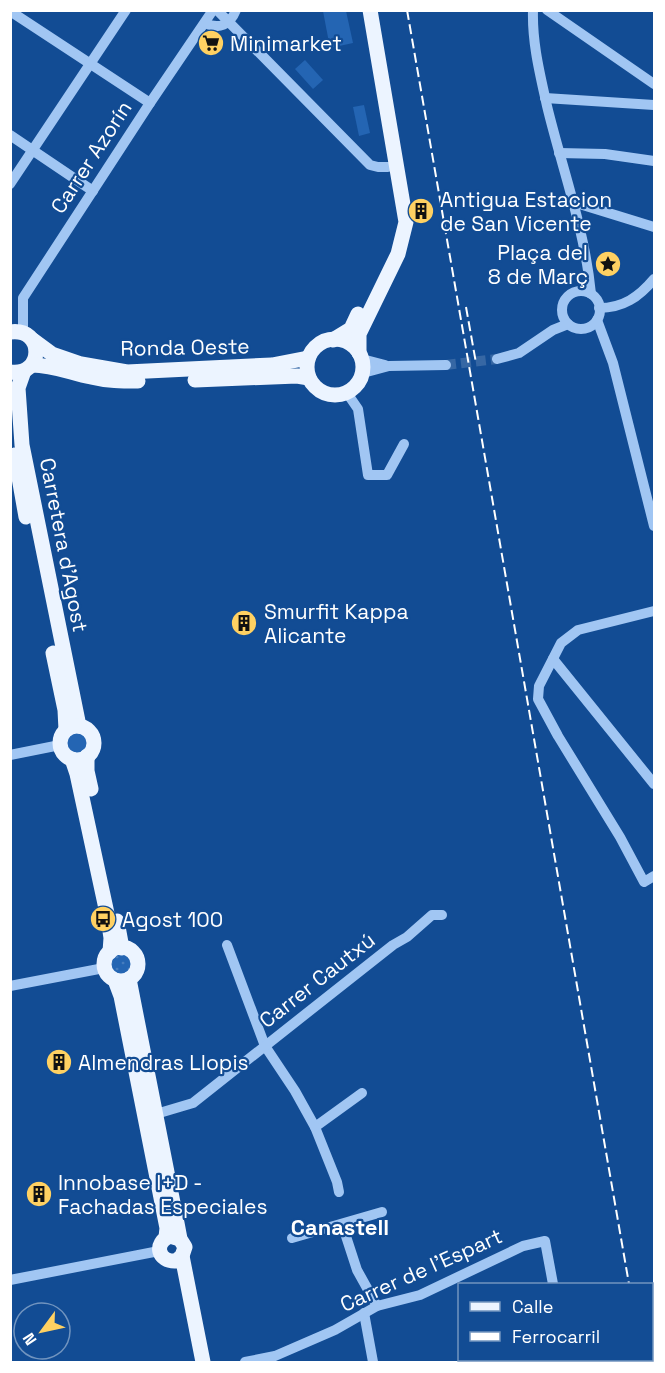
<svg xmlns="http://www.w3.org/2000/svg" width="665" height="1373" font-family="'Space Grotesk',sans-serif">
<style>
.grass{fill:url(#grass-tufts)}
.park{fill:url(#park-dots)}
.pitch{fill:#2465b3}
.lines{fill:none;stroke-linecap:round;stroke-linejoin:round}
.minor-tunnel{stroke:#3667a4;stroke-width:10;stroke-dasharray:10 5;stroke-linecap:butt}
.minor{stroke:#a1c6f3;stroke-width:10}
.major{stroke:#ecf4ff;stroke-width:15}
.rail{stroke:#fff;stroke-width:2;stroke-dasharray:10 4.5;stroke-linecap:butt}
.labels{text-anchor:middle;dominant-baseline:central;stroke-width:4.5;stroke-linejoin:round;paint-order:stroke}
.poi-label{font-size:21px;fill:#fff;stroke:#124c94;text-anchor:start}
.street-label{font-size:21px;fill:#fff;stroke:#124c94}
.neighbourhood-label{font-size:22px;font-weight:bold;fill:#fff;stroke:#124c94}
</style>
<defs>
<pattern id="grass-tufts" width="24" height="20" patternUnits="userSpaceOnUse" patternTransform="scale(1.5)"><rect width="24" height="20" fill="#2465b3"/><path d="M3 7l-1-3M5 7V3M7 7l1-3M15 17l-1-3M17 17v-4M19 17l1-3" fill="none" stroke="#457cbe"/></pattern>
<pattern id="park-dots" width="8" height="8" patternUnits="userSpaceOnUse" patternTransform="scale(1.5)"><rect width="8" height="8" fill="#2465b3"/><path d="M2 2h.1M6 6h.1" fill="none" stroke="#457cbe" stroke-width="1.8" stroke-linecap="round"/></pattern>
</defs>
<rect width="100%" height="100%" fill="#124c94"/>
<circle class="grass" cx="77" cy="743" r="11"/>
<circle class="park" cx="120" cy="965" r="11"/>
<g class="pitch">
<path d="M323,11H346L353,43L330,48Z"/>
<path d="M305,60L323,80L313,89L295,69Z"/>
<path d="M364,105L370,133L359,136L353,107Z"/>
</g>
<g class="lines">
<path class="minor-tunnel" d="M446,365L497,359"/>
<g class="minor">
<path d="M217,10L370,165L378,167H388"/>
<path d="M533,10C532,43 540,74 547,106C562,168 585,230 591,294"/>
<path d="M547,10L654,84"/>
<path d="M10,11L150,103"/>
<path d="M205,23C219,30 230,25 236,10"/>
<path d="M545,98L654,105"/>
<path d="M10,135L93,191"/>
<path d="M559,153L605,154L654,161"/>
<path d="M10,184L126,10"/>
<path d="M573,202L654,227"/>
<circle cx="581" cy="310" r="19"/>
<path d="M599,308C623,308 639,297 654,279"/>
<path d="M597,320L613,363L654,526"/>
<path d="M23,332V298L150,103L213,10"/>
<path d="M362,359L385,365"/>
<path d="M497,359L519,353L553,330L568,324"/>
<path d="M363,373L389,366L446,365"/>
<path d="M347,393L358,409L368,475H387L404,444"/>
<path d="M654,611L578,630L561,643L539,686L538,699L558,736L620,837L644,882L654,876"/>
<path d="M553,659L654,784"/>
<path d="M10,755L60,745"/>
<path d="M227,945L265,1046L295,1091L315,1127L362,1093"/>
<path d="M10,986L104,968"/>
<path d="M156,1114L193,1103L393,945L407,937L432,915H442"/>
<path d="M315,1127L337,1182L339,1192"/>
<path d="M342,1224L357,1270L377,1306"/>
<path d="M292,1238L382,1212"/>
<path d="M10,1280L159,1251"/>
<path d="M364,1313L373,1362"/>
<path d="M245,1362L275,1356L335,1330L377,1306L420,1295L523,1246L545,1241L553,1284"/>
</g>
<g class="major">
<path d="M10,332C45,327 44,377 10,372"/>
<circle cx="335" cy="367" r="28"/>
<path d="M33,340L52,354L81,364L127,372L272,365L308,358"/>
<path d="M333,340L351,329L358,314"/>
<path d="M359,353V334L398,254L406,222L370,10"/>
<path d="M32,365C53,365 71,373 91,377C107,381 122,381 138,381"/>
<path d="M24,371L18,388L22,445L79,726"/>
<path d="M195,380L297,376L309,378"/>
<path d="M15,455L26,517"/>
<path d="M53,653L65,710L66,730"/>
<circle cx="77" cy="743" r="17"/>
<path d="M87,756V771L91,789"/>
<path d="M72,759L77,774L108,918L111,938L110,952"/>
<path d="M117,921L122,948"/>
<circle cx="121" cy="964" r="17"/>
<path d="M129,979L177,1223L180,1239L185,1247L182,1256L176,1261C158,1262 153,1243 170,1236L180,1239"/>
<path d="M115,980L121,996L167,1228L166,1237"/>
<path d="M182,1256L203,1362"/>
</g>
<g class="rail">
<path d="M407,10L629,1284"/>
<path d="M466,307L476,363"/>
<path d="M642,1360L643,1362"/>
</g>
</g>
<defs>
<g id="supermarket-disc" transform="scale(1.35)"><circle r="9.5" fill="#ffd162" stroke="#124c94"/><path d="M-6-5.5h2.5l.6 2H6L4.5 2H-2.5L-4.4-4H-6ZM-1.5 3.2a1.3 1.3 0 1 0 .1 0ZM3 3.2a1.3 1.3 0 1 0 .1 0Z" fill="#111"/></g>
<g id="building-disc" transform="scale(1.35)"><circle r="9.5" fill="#ffd162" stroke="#124c94"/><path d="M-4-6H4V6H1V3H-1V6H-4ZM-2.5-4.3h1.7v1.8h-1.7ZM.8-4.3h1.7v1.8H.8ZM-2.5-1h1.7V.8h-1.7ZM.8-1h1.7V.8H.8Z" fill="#111"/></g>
<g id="sight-disc" transform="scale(1.35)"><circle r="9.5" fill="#ffd162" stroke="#124c94"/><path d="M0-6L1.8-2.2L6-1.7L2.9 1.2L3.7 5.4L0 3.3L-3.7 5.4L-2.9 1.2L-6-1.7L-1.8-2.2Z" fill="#111"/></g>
<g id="bus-disc" transform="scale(1.35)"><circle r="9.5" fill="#ffd162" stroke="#124c94"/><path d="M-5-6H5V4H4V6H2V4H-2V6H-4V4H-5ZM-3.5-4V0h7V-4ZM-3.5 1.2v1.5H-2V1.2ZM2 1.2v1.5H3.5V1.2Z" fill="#111"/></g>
</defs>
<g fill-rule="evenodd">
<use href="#supermarket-disc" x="211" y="43"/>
<use href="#building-disc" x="421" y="211"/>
<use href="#sight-disc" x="608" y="264"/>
<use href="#building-disc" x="244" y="623"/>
<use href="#bus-disc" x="103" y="919"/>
<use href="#building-disc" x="59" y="1062"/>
<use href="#building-disc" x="39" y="1194"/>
</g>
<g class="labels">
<g class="poi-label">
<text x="230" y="43">Minimarket</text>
<text x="440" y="199">Antigua Estacion<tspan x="440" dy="24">de San Vicente</tspan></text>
<text x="588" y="252" text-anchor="end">Plaça del<tspan x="588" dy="24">8 de Març</tspan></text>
<text x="264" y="611">Smurfit Kappa<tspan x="264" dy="24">Alicante</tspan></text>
<text x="122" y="919">Agost 100</text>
<text x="78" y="1062">Almendras Llopis</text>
<text x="58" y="1182">Innobase I+D -<tspan x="58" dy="24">Fachadas Especiales</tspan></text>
</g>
<g class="street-label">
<text transform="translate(91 157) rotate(-57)">Carrer Azorín</text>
<text transform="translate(185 347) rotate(-1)">Ronda Oeste</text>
<text transform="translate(64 545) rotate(79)">Carretera d'Agost</text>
<text transform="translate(317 980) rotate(-38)">Carrer Cautxú</text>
<text transform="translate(421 1270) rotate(-24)">Carrer de l'Espart</text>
</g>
<g class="neighbourhood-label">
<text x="340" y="1227">Canastell</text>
</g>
</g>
<rect width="665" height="1373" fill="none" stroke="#ffffff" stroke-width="24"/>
<rect x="458" y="1283" width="195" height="78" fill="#124c94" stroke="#7194bf" stroke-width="1.5"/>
<rect x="470" y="1302" width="30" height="9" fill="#ecf4ff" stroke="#7194bf" stroke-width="1.5"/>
<text x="512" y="1313" font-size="18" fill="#ffffff">Calle</text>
<rect x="470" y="1332" width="30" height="9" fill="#ffffff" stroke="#7194bf" stroke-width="1.5"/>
<text x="512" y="1343" font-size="18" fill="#ffffff">Ferrocarril</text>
<g transform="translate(42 1331) rotate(237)"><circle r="28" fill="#124c94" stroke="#7194bf" stroke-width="1.5"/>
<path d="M0-4.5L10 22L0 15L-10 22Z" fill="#ffd162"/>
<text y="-9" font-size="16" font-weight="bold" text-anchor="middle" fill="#ffffff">N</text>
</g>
</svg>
